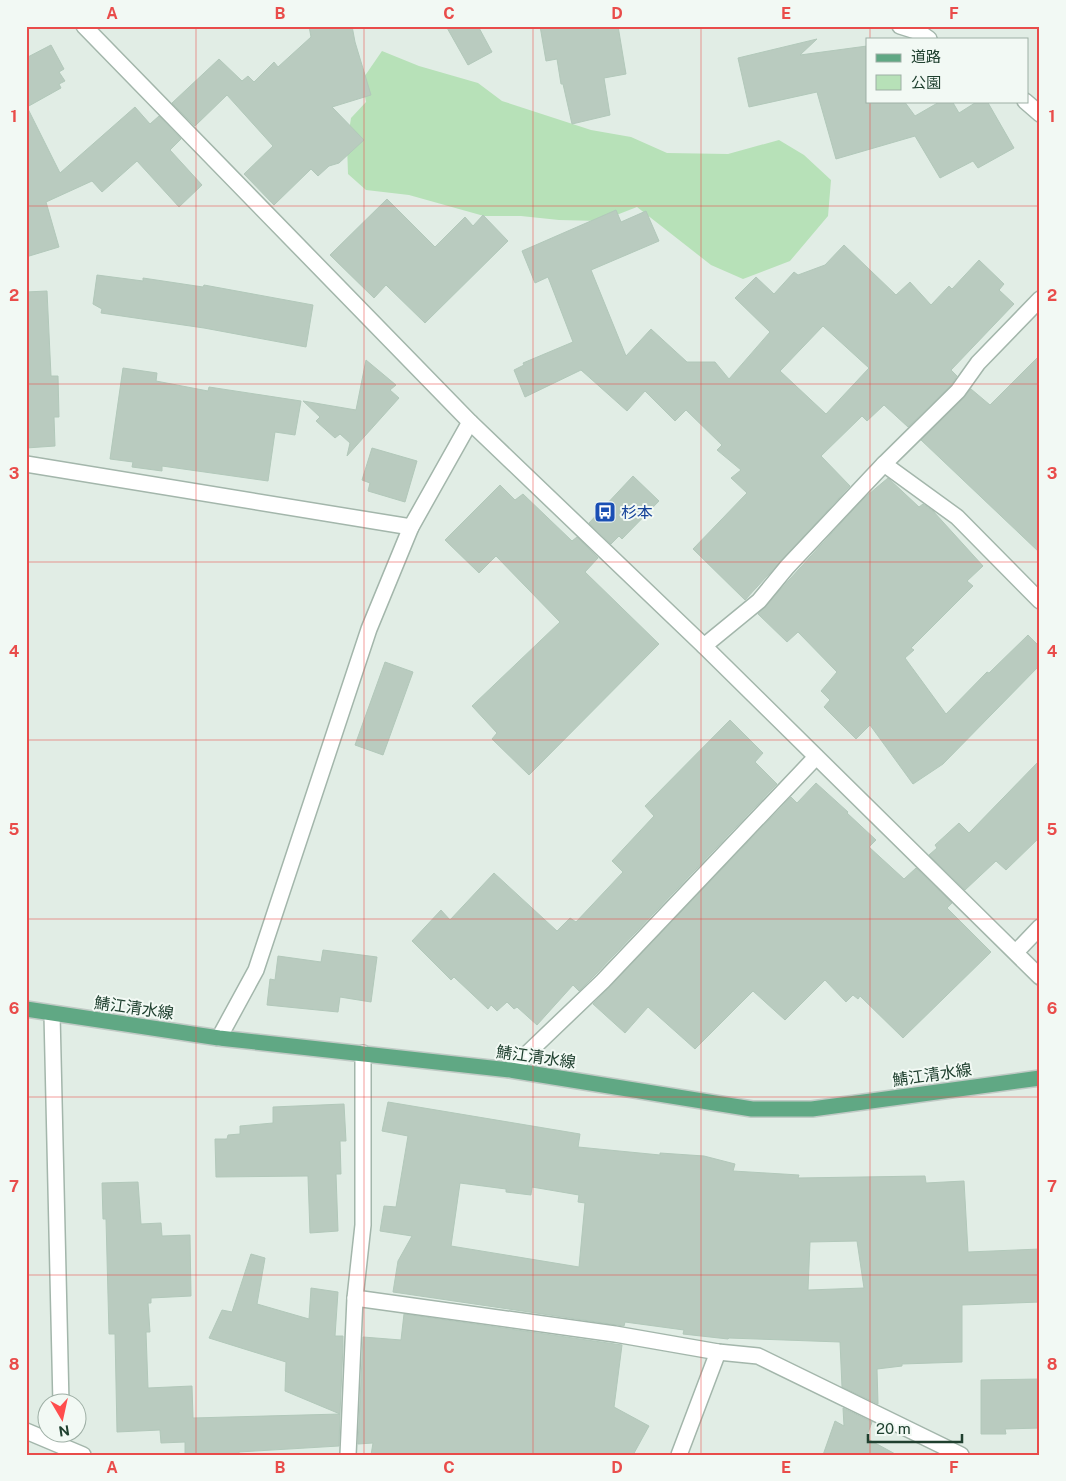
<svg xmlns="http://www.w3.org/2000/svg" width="1066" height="1481" font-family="'Public Sans','Noto Sans JP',sans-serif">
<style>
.green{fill:#b7e1b8}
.building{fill:#b9cbbf;stroke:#b2c8ba;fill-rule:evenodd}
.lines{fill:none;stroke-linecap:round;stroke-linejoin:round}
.minor-casing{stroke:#a3b6ab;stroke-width:18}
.major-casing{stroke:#c0cac5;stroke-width:18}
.minor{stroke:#fff;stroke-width:15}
.major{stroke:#60a884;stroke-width:15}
.grid{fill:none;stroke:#e94c4a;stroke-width:1;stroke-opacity:0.55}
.labels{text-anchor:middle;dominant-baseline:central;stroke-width:4;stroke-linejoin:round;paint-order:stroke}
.transit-label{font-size:16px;fill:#164399;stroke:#f2f9f4;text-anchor:start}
.street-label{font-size:16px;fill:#1f402f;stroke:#f2f9f4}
.neatline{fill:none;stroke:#e94c4a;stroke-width:2}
.grid-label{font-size:16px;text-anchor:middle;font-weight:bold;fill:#e94c4a}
</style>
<rect width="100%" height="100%" fill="#e1ede5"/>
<path class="green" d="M382,51L419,66L478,83L502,101L591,130L631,137L667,153L728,154L779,140L804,155L831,180L828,216L790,261L743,279L711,265L637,207L601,221L559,220L521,216H484L409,195L366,190L348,174L347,144L351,118L366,102L362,80Z"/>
<g class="building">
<path d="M309,26H352L355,42L371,95L332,107L364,140L339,163L329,166L318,176L311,169L274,205L244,174L273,146L227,95L195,126L172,103L219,59L242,81L248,76L254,82L274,62L278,67L311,37Z"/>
<path d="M446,26H478L492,52L468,65Z"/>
<path d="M540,26H618L626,74L604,78L610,115L572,124L563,84H561L557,59L546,61Z"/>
<path d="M817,39L800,55L867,46V101H904L915,116L941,101H952L959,113L978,101H987L1014,148L978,168L973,161L940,178L915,136L836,159L817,92L749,107L738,58Z"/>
<path d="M51,45L64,69L59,72L65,81L59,84L61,88L27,107L60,173L135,107L150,124L159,116L181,139L170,150L202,185L179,207L137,161L102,192L92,181L46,202L59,247L26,257V58Z"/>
<path d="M387,199L435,247L465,217L473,226L483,215L508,241L425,323L386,285L374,298L330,255Z"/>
<path d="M616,210L621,222L646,211L659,241L591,270L626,356L651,329L687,362H715L729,379L770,332L735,298L756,277L774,294L794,272L798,275L825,265L844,245L896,295L910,282L931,305L949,286L952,289L979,260L1004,284L999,290L1014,304L951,370L957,376L951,385L908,427L884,405L867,421L862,416L821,456L850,486L745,600L693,549L747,493L731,478L741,470L717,450L722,445L686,410L675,421L645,391L627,411L581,370L525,397L514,370L524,365L523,363L573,342L548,277L535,283L522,251ZM823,326L869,368L826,414L780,371Z"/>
<path d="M97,275L143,281V278L203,287L204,285L313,305L306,347L204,328L101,313L102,309L93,304Z"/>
<path d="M47,291L51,376H58L59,417H54L55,446L26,448V292Z"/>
<path d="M1040,355V553L921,440L971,389L990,405Z"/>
<path d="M366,360L396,385L390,390L399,398L347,456L350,443L340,434L335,438L316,421L320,417L303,401L356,410Z"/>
<path d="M123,368L157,373L156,381L208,391L209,387L301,401L295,435L275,432L268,481L162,466V471L132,467L133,462L110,459Z"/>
<path d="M372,448L417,461L405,502L368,491L370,483L362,480Z"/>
<path d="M633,476L659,501L622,539L619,536L611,544L589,523Z"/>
<path d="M888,478L919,507L923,504L933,511L983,566L967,581L973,586L911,648L914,650L905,658L946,714L987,672L989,673L1028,635L1040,647V665L943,764L913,784L870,725L856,739L824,707L830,700L821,691L837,672L798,632L787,642L758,614L863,499Z"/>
<path d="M500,485L515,500L523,494L572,541L577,537L598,558L585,572L659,644L529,775L492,739L497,733L472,706L560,622L496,556L479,573L445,540Z"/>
<path d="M385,662L413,672L383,755L355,745Z"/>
<path d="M730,720L763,753L755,762L777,784L596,974L579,991L573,985L537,1025L517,1007L514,1009L507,1002L497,1011L491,1005L488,1009L454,977L451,980L412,941L441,910L450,920L494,873L557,931L570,918L576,922L623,872L612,861L654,816L645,806Z"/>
<path d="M1040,760V837L1006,870L996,861L965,890L929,855L937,848L935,845L959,823L969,833Z"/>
<path d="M816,783L848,812L847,813L876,840L869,847L904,879L916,868L952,903L947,908L991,952L903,1038L860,996L858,999L853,995L846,1002L825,980L785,1020L753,991L695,1049L648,1007L625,1033L593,1004L791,797L797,803Z"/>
<path d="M323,950L377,957L371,1002L340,997L338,1012L267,1005L270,979L275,980L278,956L321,962Z"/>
<path d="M388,1102L580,1134L578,1147L660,1155V1153L704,1156L735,1164L733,1171L799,1175L798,1178L925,1176L926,1183L964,1181L968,1252L1040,1249V1302L962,1305V1362L902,1364V1366L877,1369L878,1404L842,1387L840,1342L729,1338L728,1339L683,1334L684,1330L625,1322L624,1326L393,1292L398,1261L412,1236L380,1231L384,1206L396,1207L408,1136L382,1131ZM460,1183L506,1189V1192L531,1195L532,1187L579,1195L578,1202L585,1203L579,1267L451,1246ZM857,1241L864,1288L808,1290L810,1242Z"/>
<path d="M344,1104L346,1141H340L341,1174H336L338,1231L310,1233L308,1176L216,1177L215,1139H227L228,1135L240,1134V1126L273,1123V1107Z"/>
<path d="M138,1182L141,1224L161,1223L162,1236L190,1235L191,1296L151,1298V1303H148L150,1332H146L148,1388L192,1386L193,1418L340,1414L339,1446L239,1452V1455H185V1442L161,1443L160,1430L117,1432L115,1334H109L106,1219H103L102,1183Z"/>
<path d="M251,1254L265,1258L257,1304L309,1319L311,1288L338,1292L335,1336H343V1346L340,1414L285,1391L286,1362L209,1338L222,1310L232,1312Z"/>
<path d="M404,1314L622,1345L614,1407L649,1426L633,1455H371L373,1443L358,1444L363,1337L401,1340Z"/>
<path d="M1040,1379V1428L1005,1429L1006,1434H981V1380Z"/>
<path d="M843,1408L872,1422L866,1438L897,1455H823L835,1421L844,1426Z"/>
</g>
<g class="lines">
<g class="minor-casing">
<g id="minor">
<path d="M84,26L470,422L704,646L1040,977"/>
<path d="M900,26L919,32L929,39"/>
<path d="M1025,101L1040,114"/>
<path d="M26,464L411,527"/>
<path d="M884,464L957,517L1040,601"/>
<path d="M704,646L759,601L787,567L884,464L958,391L978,363L1040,299"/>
<path d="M1016,952L1040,927"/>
<path d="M52,1014L61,1404"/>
<path d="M219,1038L256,970L369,629L411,527L470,422"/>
<path d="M510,1070L603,981L816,757"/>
<path d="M355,1298L615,1334L718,1352L758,1356L961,1455"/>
<path d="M26,1431L83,1455"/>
<path d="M348,1455L355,1298L363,1225V1053"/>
<path d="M679,1455L718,1352"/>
</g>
</g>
<g class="major-casing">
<path id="major" d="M26,1009L219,1038L510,1070L752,1109H812L1040,1078"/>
</g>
<use href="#minor" class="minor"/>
<use href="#major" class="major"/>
</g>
<path class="grid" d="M196,26V1455M364,26V1455M533,26V1455M701,26V1455M870,26V39M870,101V1455M26,206H1040M26,384H1040M26,562H1040M26,740H1040M26,919H1040M26,1097H1040M26,1275H1040"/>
<defs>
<g id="bus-square" transform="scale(1.125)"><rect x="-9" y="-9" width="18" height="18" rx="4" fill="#1a4fb4" stroke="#f2f9f4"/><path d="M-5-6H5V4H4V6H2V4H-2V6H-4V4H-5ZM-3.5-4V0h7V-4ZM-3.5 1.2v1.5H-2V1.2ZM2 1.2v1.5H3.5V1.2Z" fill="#fff"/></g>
</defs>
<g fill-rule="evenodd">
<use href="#bus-square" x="605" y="512"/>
</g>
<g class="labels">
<g class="transit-label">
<text x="621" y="512">杉本</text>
</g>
<g class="street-label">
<text transform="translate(134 1008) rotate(8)">鯖江清水線</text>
<text transform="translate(536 1057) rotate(8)">鯖江清水線</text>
<text transform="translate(932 1075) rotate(-8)">鯖江清水線</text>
</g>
</g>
<rect width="1066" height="1481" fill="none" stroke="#f2f9f4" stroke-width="55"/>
<rect x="866" y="38" width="162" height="65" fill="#f2f9f4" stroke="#9eafa5"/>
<rect x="876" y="54" width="25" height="8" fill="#60a884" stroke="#9eafa5"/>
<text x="911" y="62" font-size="15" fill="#1f402f">道路</text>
<rect x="876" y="75" width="25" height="15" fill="#b7e1b8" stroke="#9eafa5"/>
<text x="911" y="88" font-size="15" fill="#1f402f">公園</text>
<g transform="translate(62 1418) rotate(171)"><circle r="24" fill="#f2f9f4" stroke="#9eafa5"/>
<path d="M0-4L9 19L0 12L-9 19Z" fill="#ff4d4d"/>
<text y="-8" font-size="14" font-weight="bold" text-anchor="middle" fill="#1f402f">N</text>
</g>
<path d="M868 1434v8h94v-8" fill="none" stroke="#1f402f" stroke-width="2.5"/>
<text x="876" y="1434" font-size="15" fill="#1f402f" stroke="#f2f9f4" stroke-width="4" paint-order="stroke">20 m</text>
<rect x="28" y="28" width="1010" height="1426" class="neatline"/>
<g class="grid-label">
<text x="112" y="19">A</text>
<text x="280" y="19">B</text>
<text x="449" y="19">C</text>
<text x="617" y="19">D</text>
<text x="786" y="19">E</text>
<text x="954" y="19">F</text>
<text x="14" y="122">1</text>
<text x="1052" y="122">1</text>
<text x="14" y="301">2</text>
<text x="1052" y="301">2</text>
<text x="14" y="479">3</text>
<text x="1052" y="479">3</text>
<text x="14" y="657">4</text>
<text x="1052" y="657">4</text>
<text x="14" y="835">5</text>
<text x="1052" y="835">5</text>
<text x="14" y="1014">6</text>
<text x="1052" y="1014">6</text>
<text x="14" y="1192">7</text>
<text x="1052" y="1192">7</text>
<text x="14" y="1370">8</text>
<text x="1052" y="1370">8</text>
<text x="112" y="1473">A</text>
<text x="280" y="1473">B</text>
<text x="449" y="1473">C</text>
<text x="617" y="1473">D</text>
<text x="786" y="1473">E</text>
<text x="954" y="1473">F</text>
</g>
</svg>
